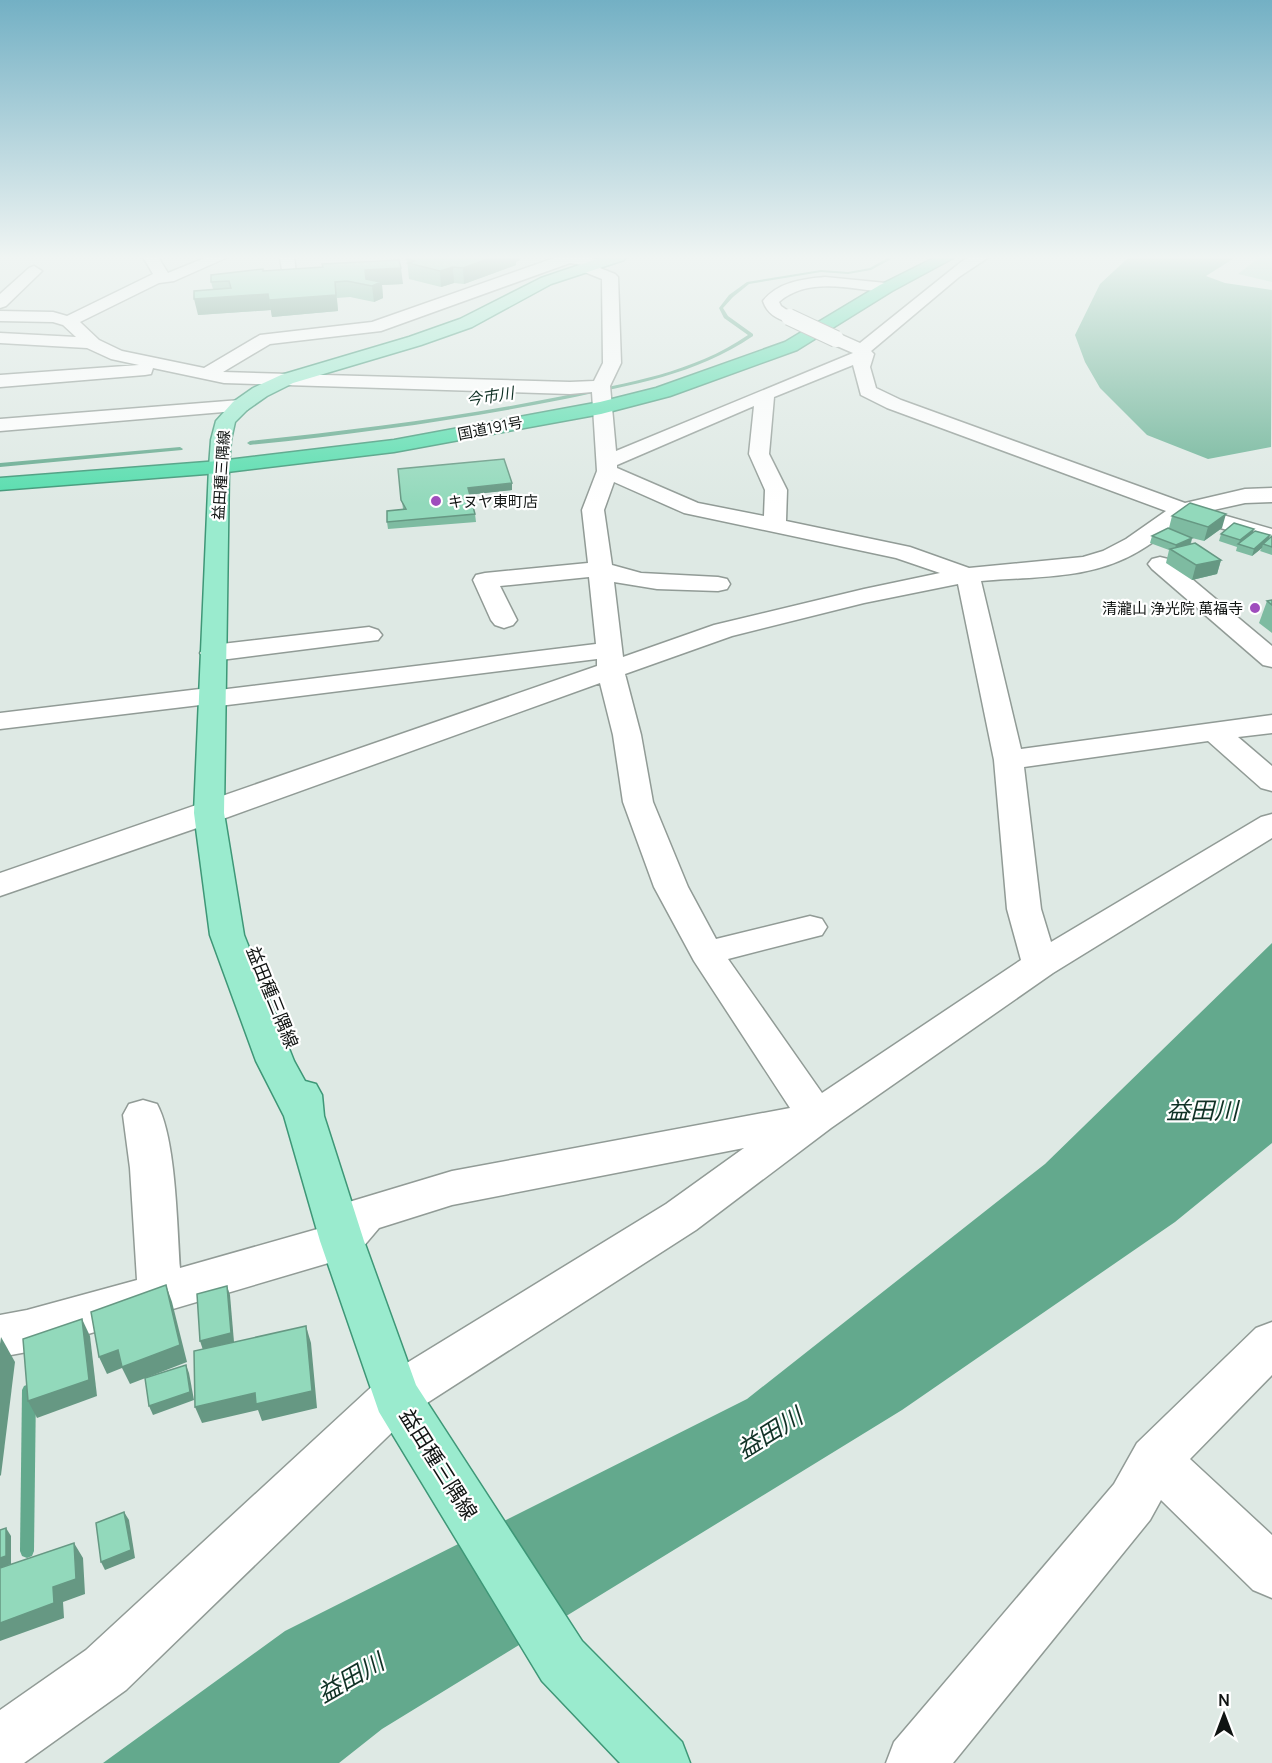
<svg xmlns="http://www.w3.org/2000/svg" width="1272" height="1763" font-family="Manrope,'Noto Sans JP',sans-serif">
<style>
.green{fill:#abdac5}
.forest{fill:#6eb498}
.water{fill:#63a98d}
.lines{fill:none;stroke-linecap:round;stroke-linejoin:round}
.stream{fill:#63a98d;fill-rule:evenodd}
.minor-casing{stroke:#919b96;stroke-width:3}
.major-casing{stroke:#3e9777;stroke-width:3}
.highway-casing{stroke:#3e9777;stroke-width:3}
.minor{fill:#fff;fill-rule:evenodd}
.major{fill:#9aebce;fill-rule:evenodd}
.highway{fill:#56ddad;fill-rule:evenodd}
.minor-bridge-casing{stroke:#919b96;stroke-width:18;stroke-linecap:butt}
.minor-bridge{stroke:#fff;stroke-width:16}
.wall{fill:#7ebba1}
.shaded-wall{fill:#669883}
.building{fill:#92d9bb;stroke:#669883;stroke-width:1.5}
.poi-dot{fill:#9f4dbd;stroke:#fff;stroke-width:2}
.labels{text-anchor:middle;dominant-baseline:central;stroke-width:4.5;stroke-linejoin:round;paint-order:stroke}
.far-street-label{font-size:15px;fill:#101412;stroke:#fff}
.far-poi-label{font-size:15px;fill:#101412;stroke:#fff;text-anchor:start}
.far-water-label{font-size:16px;font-style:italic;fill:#113226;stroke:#fff}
.street-label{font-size:18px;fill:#101412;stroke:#fff}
.near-street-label{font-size:21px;fill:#101412;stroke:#fff}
.near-water-label{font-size:24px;font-style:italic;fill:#113226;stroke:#fff}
</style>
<rect width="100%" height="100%" fill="#dee9e4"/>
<path class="green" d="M1260,257H1272V282L1238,274Z"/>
<path class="forest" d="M1129,257H1236L1206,276L1225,283L1272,290L1271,447L1208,459L1147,435L1100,388L1085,362L1075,335L1100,284Z"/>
<path class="water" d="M1272,943V1143L1175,1222L902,1410L382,1729L339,1763H103L285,1631L747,1399L1045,1164Z"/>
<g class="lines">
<g class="stream">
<path d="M889,257H895L871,270L848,274L821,272L749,284L733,297L723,308L728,316L753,334V336C696,375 631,385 565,399C461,420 356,434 250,445L247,443L250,441C355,430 459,417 563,396C627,383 693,373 748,335L724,318L719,308L729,295L747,282L821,270L848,272L870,268Z"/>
<path d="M180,447L183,449L182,450L0,467V463Z"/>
<path d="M29,1384L34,1386L36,1390L34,1551L32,1556L27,1558L22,1556L20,1551L22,1390L24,1386Z"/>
</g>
<g class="minor-casing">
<g id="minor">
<path d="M143,257H158L168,273L207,257H228L174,281L159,283L80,322L99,340L122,351L204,368L260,335L372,322L557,257H588L603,261L605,264L600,268L615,274L618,277L621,363L610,386L616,451L853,353L830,343L827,339L830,335H842L860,343L961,262L969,257H989L959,277L871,351L874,354L870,367L876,388L901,400L1185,503L1245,489L1272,488V502L1245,503L1209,511L1272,529V543L1186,518C1165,533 1144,551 1119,561C1077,579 1026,577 981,581L1021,749L1272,715V733L1238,737L1272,766V791L1261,788L1208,741L1024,767L1041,909L1051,942L1261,817L1272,814V838L1053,973L831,1128L696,1230L413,1412L126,1690L24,1763H0V1710L86,1650L379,1380L666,1204L744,1148L452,1205L379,1228L357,1254L342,1259L27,1352L0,1357V1315L27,1310L137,1280L130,1168L123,1115L129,1104L143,1100L157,1104C176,1139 177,1225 180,1268L328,1226L349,1202L452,1171L790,1108L694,961L654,887L623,802L613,735L600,683L220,820L0,896V873L597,666V659L211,707L200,705L0,729V713L200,689L211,691L596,644L589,577L500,586L517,620L513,625L504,628L495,625L491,620L473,580L476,575L485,573L588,563L582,510L597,471L592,392L570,394L224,383L153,368L151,374L145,375L0,387V375L139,365L111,359L87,348L0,343V333L76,337L63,325L53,322L0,321V311L53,312L67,316L153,274ZM570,263L582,265L579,268L582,271L602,279L603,363L594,381L570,382L223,372L270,344L381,331ZM853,365L861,395L887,408L1166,511L1126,539L1103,551L1083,557L969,568L910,547L786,521L787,490L769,454L774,397ZM754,406L749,454L765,490L764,516L698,503L617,468V465ZM614,482L684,513L896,558L940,573L864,589L714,625L623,657L614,582L657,589L718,591L727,589L730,584L727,579L718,577L641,573L612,565L604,510ZM958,584L994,760L1007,909L1021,960L822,1093L728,959L822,935L827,927L822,919L810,916L716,939L688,887L653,802L641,735L625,674L732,636L864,603Z"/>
<path d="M280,257H294L296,273L293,276H283Z"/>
<path d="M34,266L42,271L39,274L6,306L0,308V294L29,268Z"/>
<path d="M825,277L886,283L894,288L886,293C852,288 807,277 779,302L781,306L797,317L789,322C776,319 767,313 763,301C778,282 802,279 825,277Z"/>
<path d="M240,400L247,402L250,406L247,410L0,431V419Z"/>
<path d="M1160,557L1168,559L1272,646V667L1263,665L1152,569L1148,564L1152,559Z"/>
<path d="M369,627L378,630L382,635L378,640L213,661L204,659L200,653L204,647L213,645Z"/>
<path d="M1272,1322V1375L1190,1459L1272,1535V1598L1253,1590L1161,1500L1150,1520L953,1763H886L894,1742L1114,1484L1137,1443L1256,1328Z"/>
</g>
</g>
<g class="major-casing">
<path id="major" d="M603,257H626L624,260L551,284L472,327L421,345L293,383L267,396L247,410L235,422L231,440L229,467L224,813L244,935L294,1061L305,1081L316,1084L322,1095L324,1116L364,1241L416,1385L582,1641L682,1742L690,1763H620L542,1681L379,1412L320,1241L284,1116L256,1061L210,935L194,813L209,467L211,440L216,421L233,402L253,388L281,375L409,337L460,319L541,278Z"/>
</g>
<g class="highway-casing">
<path id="highway" d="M936,257H955L892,291L797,350L670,396L601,414L394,452L219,473L0,490V478L219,461L394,440L600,402L656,388L785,342L880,285Z"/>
</g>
<use href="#minor" class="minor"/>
<use href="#major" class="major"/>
<use href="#highway" class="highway"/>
<g class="minor-bridge-casing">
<path id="minor-bridge" d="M789,317L836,339"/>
</g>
<use href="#minor-bridge" class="minor-bridge"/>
</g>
<g class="wall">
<path d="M411,257H520V260L516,262V265L464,284L454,283L441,287L409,279L407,259Z"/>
<path d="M322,264L403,284L382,285L383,298L374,302L350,297L337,298L338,311L272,317L271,310L198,315L213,289L211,282L263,271L323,267Z"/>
<path d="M398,469L512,490L470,494L475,514L476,522L388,529L387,522L403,509Z"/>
<path d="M1172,516L1222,528L1204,541L1192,538L1191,544L1221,560L1217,574L1192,580L1166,563L1169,550L1150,543L1152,536L1169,528Z"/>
<path d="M1253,533L1269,539L1272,536V555L1260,551L1262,548L1252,556L1236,551L1237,547L1219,541L1221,534Z"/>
<path d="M1272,600V633L1259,623L1267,601Z"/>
</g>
<g class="shaded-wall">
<path d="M493,257H520V260L516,262V265L464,284L463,268Z"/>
<path d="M453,267L454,283L441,287L440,271Z"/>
<path d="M401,268L403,284L382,285L383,298L374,302L372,286L367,285L365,270Z"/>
<path d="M335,282L338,311L272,317L269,300Z"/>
<path d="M268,294L271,310L198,315L194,299Z"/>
<path d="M512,483V490L468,495V488Z"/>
<path d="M1226,514L1222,528L1204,541L1208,527Z"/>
<path d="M1254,529L1252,536L1239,544L1240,540Z"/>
<path d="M1270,535L1268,542L1263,544L1262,548L1252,556L1254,549Z"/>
<path d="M1192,538L1190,545L1174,552L1176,545Z"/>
<path d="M1221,560L1217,574L1192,580L1196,565Z"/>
<path d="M166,1285L172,1302L187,1362L130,1384L122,1368L107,1374L99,1357Z"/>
<path d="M227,1286L230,1295L234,1342L203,1350L200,1341Z"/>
<path d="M82,1319L90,1336L97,1396L37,1418L28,1401Z"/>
<path d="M306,1326L311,1343L317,1408L262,1421L258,1410L202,1423L195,1407L255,1393Z"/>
<path d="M1,1337L15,1362L1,1475L0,1476V1344Z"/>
<path d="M186,1365L189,1373L194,1400L153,1415L149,1406Z"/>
<path d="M124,1512L129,1520L135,1558L105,1570L101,1562Z"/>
<path d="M6,1528L11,1536V1564L0,1568V1558Z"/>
<path d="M74,1543L83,1558L85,1594L63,1602L64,1618L0,1641V1623Z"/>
</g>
<g class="building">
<path d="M411,257H493L463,268L453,267L440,271L408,263L415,261L407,259Z"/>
<path d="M399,260L401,268L365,270L366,279L381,282L372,286L347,281L335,282L336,295L269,300L268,294L194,299V291L231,288L229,281L211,282V275L263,269V271L323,267L322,264Z"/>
<path d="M504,459L512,483L468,488L475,514L387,522V511L406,509L401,500L398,469Z"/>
<path d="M1190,503L1226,514L1208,527L1172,516Z"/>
<path d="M1234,523L1254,529L1240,540L1221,534Z"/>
<path d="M1168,528L1192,538L1176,545L1152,536Z"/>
<path d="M1255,531L1270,535L1254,549L1238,544Z"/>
<path d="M1272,536V547L1263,544Z"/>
<path d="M1195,543L1221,560L1196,565L1170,549Z"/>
<path d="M1272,600V605L1267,601Z"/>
<path d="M166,1285L180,1345L122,1367L118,1350L99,1357L91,1312Z"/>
<path d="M227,1286L231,1333L200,1341L197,1294Z"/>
<path d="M82,1319L89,1380L28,1401L23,1339Z"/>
<path d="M306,1326L312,1391L256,1404L255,1393L195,1407L194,1351Z"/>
<path d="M186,1365L190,1392L149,1406L145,1378Z"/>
<path d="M124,1512L131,1550L101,1562L96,1523Z"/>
<path d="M6,1528V1556L0,1558V1530Z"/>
<path d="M74,1543L76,1579L53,1587L54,1603L0,1623V1568Z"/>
</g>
<linearGradient id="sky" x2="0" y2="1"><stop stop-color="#73b0c4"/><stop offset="0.51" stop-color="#f0f5f3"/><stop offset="1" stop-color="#f0f5f3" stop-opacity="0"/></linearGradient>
<rect width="1272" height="504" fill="url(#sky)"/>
<g class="poi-dot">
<circle cx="436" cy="501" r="6"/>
<circle cx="1255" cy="608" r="6"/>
</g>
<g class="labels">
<g class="far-street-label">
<text transform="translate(490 428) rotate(-11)">国道191号</text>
<text transform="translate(221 475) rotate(-86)">益田種三隅線</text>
</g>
<g class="far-poi-label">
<text x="448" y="501">キヌヤ東町店</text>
<text x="1243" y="608" text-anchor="end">清瀧山 浄光院 萬福寺</text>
</g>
<g class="far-water-label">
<text transform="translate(490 396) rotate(-9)">今市川</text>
</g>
<g class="street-label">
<text transform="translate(273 997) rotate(68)">益田種三隅線</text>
</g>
<g class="near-street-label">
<text transform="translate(439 1464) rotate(58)">益田種三隅線</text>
</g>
<g class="near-water-label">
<text x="1202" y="1109">益田川</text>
<text transform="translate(769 1432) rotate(-32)">益田川</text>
<text transform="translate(350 1677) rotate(-30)">益田川</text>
</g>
</g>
<g transform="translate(1224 1715)" stroke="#ffffff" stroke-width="4.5" paint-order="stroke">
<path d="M0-4.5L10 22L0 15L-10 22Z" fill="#101412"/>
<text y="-9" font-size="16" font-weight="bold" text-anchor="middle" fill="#101412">N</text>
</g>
</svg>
